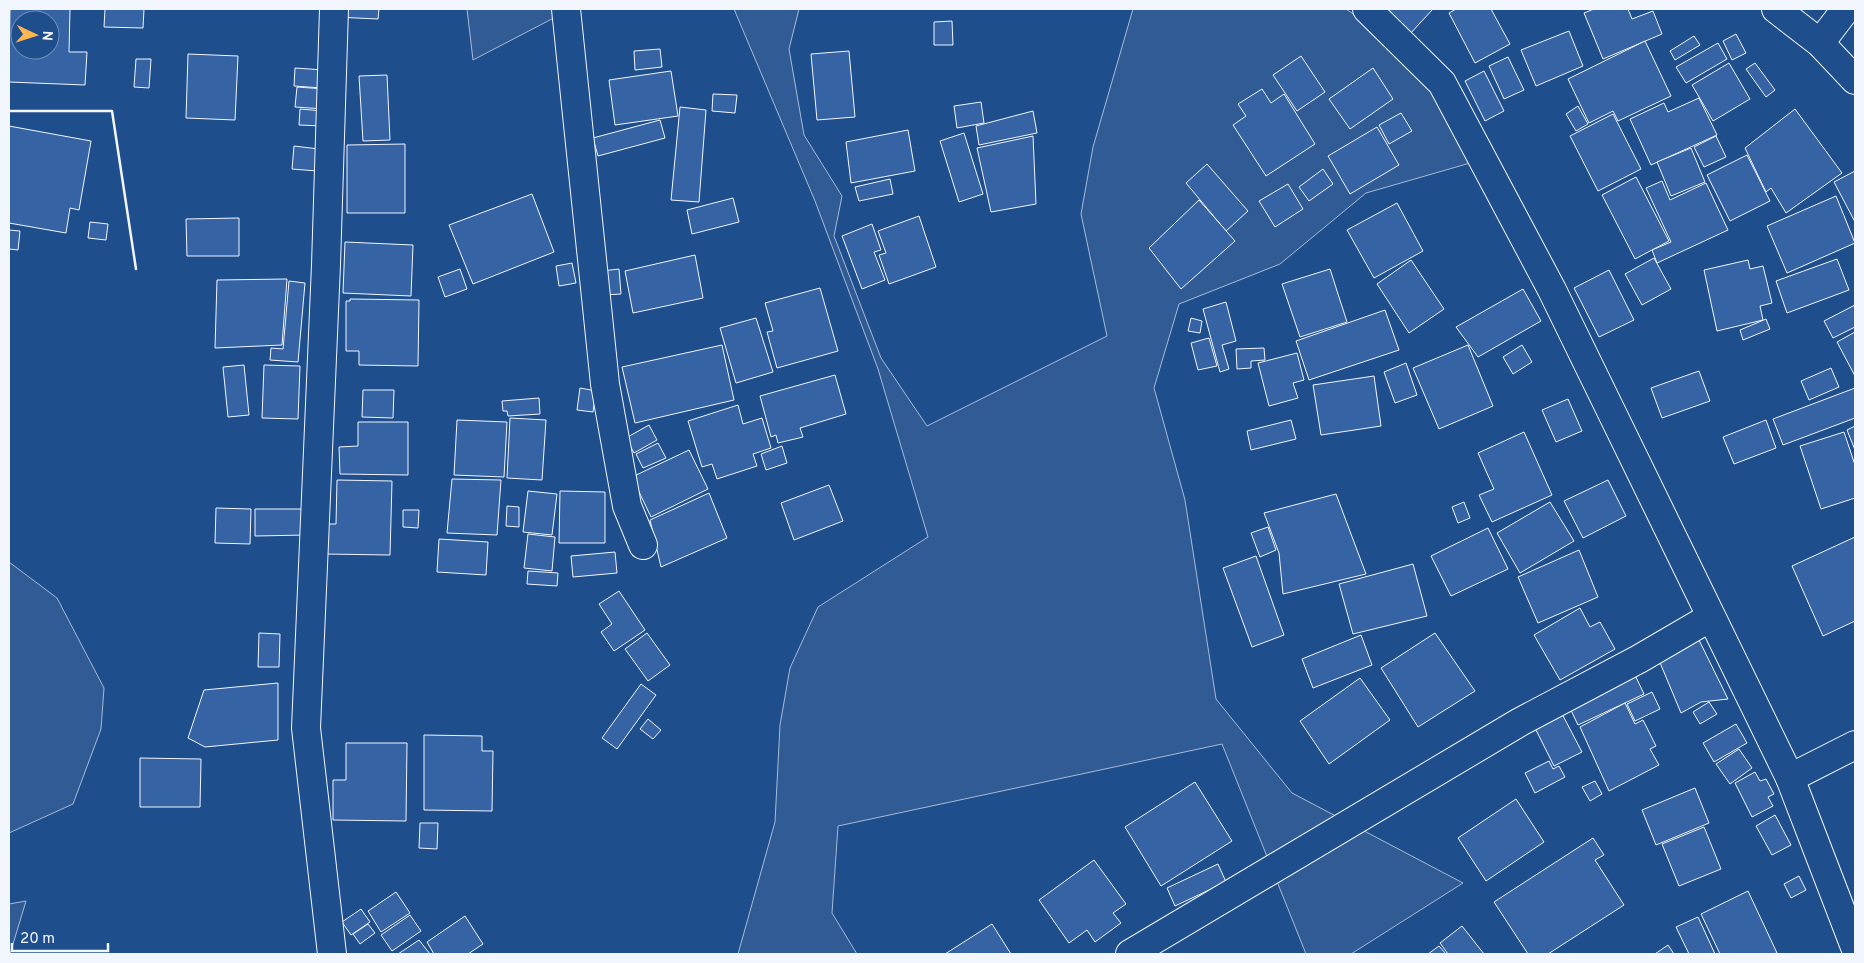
<svg xmlns="http://www.w3.org/2000/svg" width="1864" height="963" font-family="Overpass,sans-serif">
<style>
.built{fill:#305b95;stroke:#a8bbd7}
.building{fill:#3563a3;stroke:#f2f6ff;fill-rule:evenodd}
.lines{fill:none;stroke-linecap:round;stroke-linejoin:round}
.minor-casing{stroke:#f2f6ff;stroke-width:30}
.highway-casing{stroke:#f2f6ff;stroke-width:30}
.minor{stroke:#1f4e8c;stroke-width:28}
.highway{stroke:#1f4e8c;stroke-width:28}
.wall{stroke:#f2f6ff;stroke-width:2.5}
</style>
<rect width="100%" height="100%" fill="#1f4e8c"/>
<g class="built">
<path d="M467,9H571L473,60Z"/>
<path d="M734,9H799L789,49L804,135L842,196L834,236L881,358L927,426L1107,336L1081,214L1093,147L1133,9H1346L1424,62L1484,159L1366,193L1280,264L1179,304L1154,388L1185,500L1216,699L1292,793L1463,883L1351,954H1306L1222,744L838,826L832,913L857,954H738L775,822L780,725L790,668L818,607L928,537L878,369L815,201Z"/>
<path d="M9,562L57,598L104,688L101,729L73,804L9,833Z"/>
<path d="M26,901L10,954H9V904Z"/>
</g>
<g class="building">
<path d="M10,9H70L69,52H87L85,85L9,82ZM20,20H50V50H20Z"/>
<path d="M105,9H144L143,28L104,27Z"/>
<path d="M335,9H379L378,19L335,17Z"/>
<path d="M1380,9H1433L1409,35Z"/>
<path d="M1456,9H1491L1510,44L1475,63L1449,13Z"/>
<path d="M1594,9H1628L1632,19L1653,11L1662,34L1603,59L1584,13Z"/>
<path d="M952,21L953,45H934V22Z"/>
<path d="M1569,31L1583,66L1536,86L1521,50Z"/>
<path d="M1736,34L1746,53L1732,60L1723,41Z"/>
<path d="M1694,36L1700,45L1675,60L1670,51Z"/>
<path d="M1645,41L1671,96L1618,121L1613,111L1589,123L1568,79Z"/>
<path d="M1718,43L1727,59L1686,83L1676,67Z"/>
<path d="M660,49L662,67L635,70L634,51Z"/>
<path d="M849,51L855,117L817,120L811,54Z"/>
<path d="M188,54L238,56L235,120L186,118Z"/>
<path d="M1301,56L1325,92L1297,111L1273,75Z"/>
<path d="M1508,57L1524,90L1504,99L1489,66Z"/>
<path d="M136,59H151L149,88L134,87Z"/>
<path d="M1729,63L1750,99L1713,121L1692,85Z"/>
<path d="M1755,63L1775,90L1766,97L1746,69Z"/>
<path d="M295,68L324,70L322,88L294,86Z"/>
<path d="M1373,68L1393,99L1350,129L1329,99Z"/>
<path d="M671,71L678,116L615,125L609,80Z"/>
<path d="M1484,71L1504,111L1485,121L1465,81Z"/>
<path d="M387,75L390,140L363,141L359,76Z"/>
<path d="M297,87L325,89L324,109L295,107Z"/>
<path d="M1262,89L1271,103L1284,94L1315,144L1266,176L1233,125L1246,116L1238,104Z"/>
<path d="M713,94L737,95L735,113L712,111Z"/>
<path d="M1699,98L1717,135L1651,165L1630,119L1664,103L1668,112Z"/>
<path d="M981,102L984,123L957,128L954,106Z"/>
<path d="M1578,106L1588,124L1576,131L1566,114Z"/>
<path d="M680,107L706,110L699,202L671,200Z"/>
<path d="M300,109L323,111L322,126L299,125Z"/>
<path d="M1795,109L1842,173L1786,213L1771,188L1766,192L1745,148Z"/>
<path d="M1033,111L1037,133L979,145L976,126Z"/>
<path d="M1401,113L1412,131L1389,144L1379,125Z"/>
<path d="M1613,114L1641,169L1598,191L1570,136Z"/>
<path d="M660,120L665,138L598,156L593,138Z"/>
<path d="M9,126L91,141L79,210L70,208L66,233L9,223Z"/>
<path d="M1377,127L1399,165L1350,194L1328,156Z"/>
<path d="M908,130L915,171L851,183L846,142Z"/>
<path d="M964,133L983,194L959,202L940,141Z"/>
<path d="M1033,136L1036,204L991,212L977,148Z"/>
<path d="M1716,136L1726,157L1704,167L1694,147Z"/>
<path d="M405,144V213H347V145Z"/>
<path d="M294,146L319,149L317,171L292,169Z"/>
<path d="M1691,148L1705,182L1671,196L1657,162Z"/>
<path d="M1747,155L1770,201L1730,221L1707,175Z"/>
<path d="M1207,164L1248,211L1226,231L1186,183Z"/>
<path d="M1323,169L1333,184L1309,201L1299,187Z"/>
<path d="M1855,171V222L1834,182Z"/>
<path d="M1636,177L1669,241L1635,259L1602,195Z"/>
<path d="M890,179L893,194L859,201L855,187Z"/>
<path d="M1662,181L1670,200L1706,183L1728,230L1657,263L1652,250L1671,242L1646,188Z"/>
<path d="M1288,184L1303,209L1275,227L1259,201Z"/>
<path d="M532,194L554,252L473,284L449,225Z"/>
<path d="M1836,196L1855,243L1787,273L1767,226Z"/>
<path d="M733,198L739,222L692,234L687,210Z"/>
<path d="M1199,200L1235,241L1181,289L1149,248Z"/>
<path d="M1397,203L1423,251L1374,278L1347,230Z"/>
<path d="M919,216L936,267L889,284L879,255L886,253L878,231Z"/>
<path d="M239,218V256H187L186,219Z"/>
<path d="M90,222L108,224L106,240L88,238Z"/>
<path d="M872,224L881,250L874,252L885,280L862,289L842,236Z"/>
<path d="M9,230L20,231L18,250L9,249Z"/>
<path d="M345,242L413,245L411,296L343,293Z"/>
<path d="M695,255L703,298L633,313L625,271Z"/>
<path d="M1654,258L1671,289L1642,305L1625,274Z"/>
<path d="M1837,259L1849,290L1787,313L1776,281Z"/>
<path d="M1411,260L1444,309L1409,333L1377,284Z"/>
<path d="M1748,260L1750,269L1763,266L1772,303L1760,306L1763,320L1717,331L1704,270Z"/>
<path d="M572,263L576,283L559,286L556,266Z"/>
<path d="M460,269L467,289L445,297L438,277Z"/>
<path d="M619,269L621,294L604,295L602,271Z"/>
<path d="M1330,269L1347,322L1300,337L1282,284Z"/>
<path d="M1609,270L1634,320L1599,337L1574,288Z"/>
<path d="M287,279L282,345L215,348L217,280Z"/>
<path d="M289,281L305,283L298,362L270,360L271,348L283,349Z"/>
<path d="M820,288L838,351L777,368L767,332L773,331L765,303Z"/>
<path d="M1523,289L1541,321L1478,357L1456,327Z"/>
<path d="M350,299L419,300L418,366L359,365V351H346V301H350Z"/>
<path d="M1226,302L1236,341L1222,345L1229,369L1220,372L1203,309Z"/>
<path d="M1855,305V327L1833,338L1824,321Z"/>
<path d="M1385,310L1399,350L1309,380L1296,341Z"/>
<path d="M756,318L773,372L736,383L720,328Z"/>
<path d="M1191,318L1202,321L1200,333L1188,331Z"/>
<path d="M1766,319L1770,329L1743,340L1740,330Z"/>
<path d="M1855,332V376L1837,342Z"/>
<path d="M1209,338L1217,366L1198,370L1191,343Z"/>
<path d="M722,345L734,400L635,423L622,367Z"/>
<path d="M1468,345L1493,406L1439,429L1413,368Z"/>
<path d="M1522,345L1532,362L1513,374L1503,357Z"/>
<path d="M1264,348L1265,360L1251,361V368L1237,369L1236,349Z"/>
<path d="M1297,353L1304,380L1293,383L1298,398L1269,406L1258,363Z"/>
<path d="M1406,363L1417,395L1395,403L1384,372Z"/>
<path d="M244,365L249,415L228,417L223,367Z"/>
<path d="M264,365L300,366L298,419L262,418Z"/>
<path d="M1831,368L1839,387L1809,400L1801,381Z"/>
<path d="M1699,371L1710,401L1662,418L1651,388Z"/>
<path d="M835,375L846,414L800,428L803,437L778,443L776,435L771,437L760,396Z"/>
<path d="M1374,376L1381,426L1321,435L1313,385Z"/>
<path d="M580,388L596,391L593,412L577,410Z"/>
<path d="M1855,388V418L1783,445L1773,419Z"/>
<path d="M363,390H394L393,418L362,417Z"/>
<path d="M539,398L540,414L508,416L507,411H503L502,401Z"/>
<path d="M1568,399L1582,431L1556,442L1542,410Z"/>
<path d="M738,405L743,424L762,418L771,448L753,454L757,466L717,479L712,464L702,467L688,421Z"/>
<path d="M510,418L546,420L542,480L507,478Z"/>
<path d="M457,420L507,422L504,477L454,475Z"/>
<path d="M1291,420L1296,439L1251,450L1247,431Z"/>
<path d="M1766,420L1776,448L1734,464L1723,437Z"/>
<path d="M358,422H408V475L340,474L339,447L358,446Z"/>
<path d="M649,425L657,440L634,453L626,438Z"/>
<path d="M1855,426V450L1847,430Z"/>
<path d="M1524,432L1552,495L1492,522L1479,495L1494,489L1478,453Z"/>
<path d="M1844,432L1855,465V498L1821,509L1800,446Z"/>
<path d="M658,443L666,458L643,468L636,454Z"/>
<path d="M782,446L787,463L766,470L761,454Z"/>
<path d="M689,450L708,489L651,517L632,477Z"/>
<path d="M452,479L501,480L497,535L447,533Z"/>
<path d="M337,480L392,481L390,555L324,554V524H336Z"/>
<path d="M1608,480L1626,516L1583,538L1564,501Z"/>
<path d="M829,485L843,521L794,540L781,503Z"/>
<path d="M528,491L557,494L552,535L523,532Z"/>
<path d="M560,491L605,492V543H559Z"/>
<path d="M709,493L727,538L661,567L650,520Z"/>
<path d="M1336,494L1366,574L1283,594L1279,553L1264,513Z"/>
<path d="M1464,502L1470,518L1458,523L1452,507Z"/>
<path d="M1550,502L1574,541L1520,573L1497,533Z"/>
<path d="M507,506L519,507V527L506,526Z"/>
<path d="M216,508L251,509L250,544L215,543Z"/>
<path d="M255,509H307V535L255,536Z"/>
<path d="M403,510H419L418,528L403,527Z"/>
<path d="M1268,527L1276,550L1260,557L1251,533Z"/>
<path d="M1488,528L1508,569L1451,596L1431,556Z"/>
<path d="M528,534L555,537L552,571L524,568Z"/>
<path d="M1855,537V621L1823,636L1792,566Z"/>
<path d="M439,539L488,542L486,575L437,572Z"/>
<path d="M1579,550L1598,597L1538,623L1518,577Z"/>
<path d="M615,552L617,573L573,577L571,556Z"/>
<path d="M1256,556L1284,635L1252,647L1223,568Z"/>
<path d="M1413,564L1427,616L1353,634L1339,584Z"/>
<path d="M528,571L558,573L557,586L527,584Z"/>
<path d="M619,591L645,630L614,651L601,632L612,624L599,604Z"/>
<path d="M1580,608L1590,627L1600,622L1615,649L1560,680L1534,635Z"/>
<path d="M259,633L280,634L279,667H258Z"/>
<path d="M647,633L670,665L648,681L625,649Z"/>
<path d="M1435,633L1475,691L1418,727L1381,668Z"/>
<path d="M1361,635L1372,665L1313,688L1302,659Z"/>
<path d="M1697,636L1728,699L1701,702L1681,713L1656,653Z"/>
<path d="M1634,673L1644,694L1578,725L1568,704Z"/>
<path d="M1360,678L1390,720L1329,764L1300,721Z"/>
<path d="M278,683V740L205,747L188,738L204,690Z"/>
<path d="M641,684L656,695L617,749L602,738Z"/>
<path d="M1652,692L1660,709L1635,721L1627,704Z"/>
<path d="M1709,702L1717,714L1700,724L1693,712Z"/>
<path d="M1625,703L1635,724L1643,720L1656,746L1650,749L1659,765L1609,791L1580,727Z"/>
<path d="M1560,710L1582,752L1554,766L1533,724Z"/>
<path d="M648,719L661,730L653,739L640,729Z"/>
<path d="M1736,724L1747,743L1714,762L1703,743Z"/>
<path d="M424,735L482,736V751H493L492,811L424,810Z"/>
<path d="M346,743H407L406,821L333,820V780H346Z"/>
<path d="M1739,749L1752,768L1730,784L1716,764Z"/>
<path d="M140,758L201,759L200,807H140Z"/>
<path d="M1549,761L1553,769L1559,766L1565,777L1535,793L1525,773Z"/>
<path d="M1755,772L1760,781L1766,779L1774,794L1768,797L1773,806L1752,817L1735,783Z"/>
<path d="M1595,781L1602,794L1590,801L1582,787Z"/>
<path d="M1195,782L1232,841L1161,886L1125,827Z"/>
<path d="M1695,788L1709,823L1656,845L1642,810Z"/>
<path d="M1516,799L1544,842L1486,881L1458,838Z"/>
<path d="M1775,815L1791,845L1772,855L1756,826Z"/>
<path d="M420,823H438L437,849L419,848Z"/>
<path d="M1704,827L1721,869L1679,886L1662,844Z"/>
<path d="M1593,838L1604,855L1595,860L1624,905L1548,954H1528L1494,902Z"/>
<path d="M1094,860L1126,904L1113,913L1121,923L1095,942L1087,930L1069,943L1039,900Z"/>
<path d="M1218,864L1226,882L1175,906L1167,888Z"/>
<path d="M1799,876L1806,890L1791,898L1784,884Z"/>
<path d="M1748,891L1777,953L1773,954H1720L1701,914Z"/>
<path d="M396,892L410,913L381,932L368,911Z"/>
<path d="M361,909L370,922L351,935L342,922Z"/>
<path d="M410,915L421,931L392,951L381,935Z"/>
<path d="M465,916L483,944L468,954H434L427,942Z"/>
<path d="M1698,917L1715,954H1689L1676,927Z"/>
<path d="M368,924L375,933L360,944L353,934Z"/>
<path d="M992,924L1011,954H945Z"/>
<path d="M1462,926L1484,954H1448L1440,943Z"/>
<path d="M419,940L430,954H398Z"/>
<path d="M1668,945L1674,954H1655Z"/>
<path d="M1439,946L1446,954H1428Z"/>
</g>
<g class="lines">
<g class="minor-casing">
<g id="minor">
<path d="M566,9L605,384L627,506L643,545"/>
<path d="M1367,9L1442,83L1552,290L1790,778L1855,947"/>
<path d="M1820,43L1846,9"/>
<path d="M1790,778L1855,745"/>
<path d="M332,954L306,728L326,265L334,9"/>
<path d="M1130,954L1520,722L1639,659L1711,617"/>
</g>
</g>
<g class="highway-casing">
<path id="highway" d="M1776,9L1820,43L1855,80"/>
</g>
<use href="#minor" class="minor"/>
<use href="#highway" class="highway"/>
<path class="wall" d="M9,111H112L136,269"/>
</g>
<rect width="1864" height="963" fill="none" stroke="#f2f6ff" stroke-width="20"/>
<g transform="translate(35 35) rotate(94)"><circle r="24" fill="#1f4e8c" stroke="#7391ba"/>
<path d="M0-4L9 19L0 12L-9 19Z" fill="#ffb74d"/>
<text y="-8" font-size="14" font-weight="bold" text-anchor="middle" fill="#f2f6ff">N</text>
</g>
<path d="M12 943v8h96v-8" fill="none" stroke="#f2f6ff" stroke-width="2.5"/>
<text x="20" y="943" font-size="15" fill="#f2f6ff" stroke="#1f4e8c" stroke-width="4" paint-order="stroke">20 m</text>
</svg>
